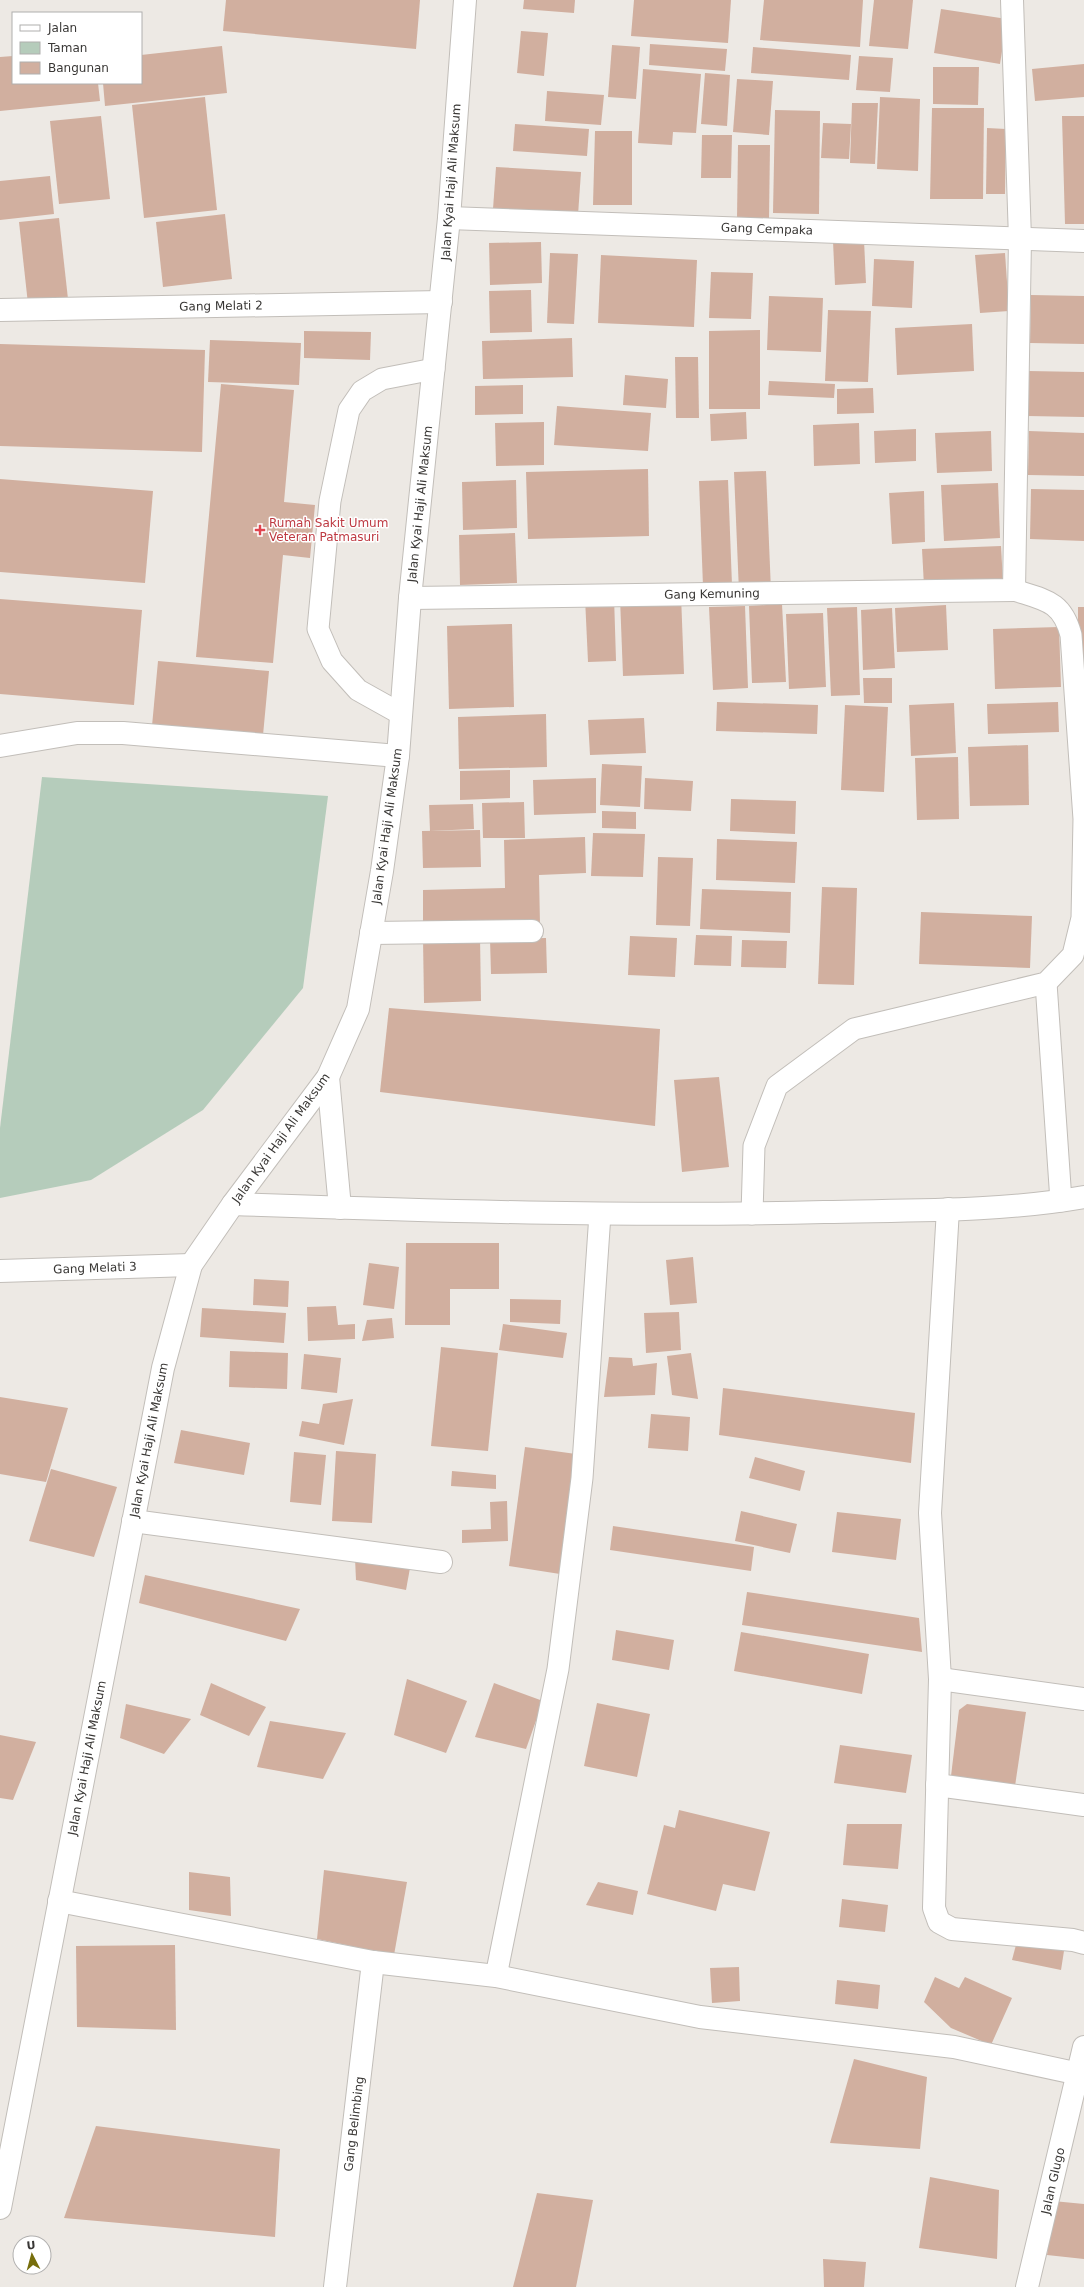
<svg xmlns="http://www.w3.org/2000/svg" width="1084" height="2287" font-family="'DejaVu Sans',sans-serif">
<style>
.green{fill:#b5ccbb}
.building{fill:#d1af9f}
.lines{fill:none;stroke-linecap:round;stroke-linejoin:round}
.service-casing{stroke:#c2beb9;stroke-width:23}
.minor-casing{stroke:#c2beb9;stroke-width:24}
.tertiary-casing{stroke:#c2beb9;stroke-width:24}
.service{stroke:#fff;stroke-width:21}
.minor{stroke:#fff;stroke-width:22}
.tertiary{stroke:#fff;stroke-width:22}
.health-dot{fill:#e0444e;stroke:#fff;stroke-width:1.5}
.labels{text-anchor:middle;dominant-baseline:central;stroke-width:3;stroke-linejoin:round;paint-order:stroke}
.street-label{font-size:12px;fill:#393735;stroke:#fff}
.health-label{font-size:12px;fill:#be3a42;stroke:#fff;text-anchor:start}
</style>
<rect width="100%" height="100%" fill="#ede9e4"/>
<path class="green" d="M42,777L328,796L303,988L203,1110L91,1180L0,1198V1128Z"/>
<g class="building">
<path d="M226,0H420L416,49L223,31Z"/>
<path d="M524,0H575L574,13L523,9Z"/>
<path d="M634,0H731L728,43L631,36Z"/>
<path d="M764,0H863L860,47L760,40Z"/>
<path d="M874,0H913L908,49L869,46Z"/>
<path d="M941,9L1007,19L1000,64L934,53Z"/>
<path d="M521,31L548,33L544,76L517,73Z"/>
<path d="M650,44L727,49L725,71L649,65Z"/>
<path d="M612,45L640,47L636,99L608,97Z"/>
<path d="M222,46L227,93L105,106L103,83H141V55Z"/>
<path d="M753,47L851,55L849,80L751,73Z"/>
<path d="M13,56V83H98L100,101L0,111V57Z"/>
<path d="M859,56L893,58L890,92L856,90Z"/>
<path d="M1084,64V97L1035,101L1032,69Z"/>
<path d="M933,67H979L978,105L933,104Z"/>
<path d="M643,69L701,74L696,133L673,132L672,145L638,143Z"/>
<path d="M705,73L730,75L727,126L701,124Z"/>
<path d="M737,79L773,81L769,135L733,132Z"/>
<path d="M547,91L604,95L601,125L545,121Z"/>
<path d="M205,97L217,210L144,218L132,105Z"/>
<path d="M880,97L920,99L918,171L877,169Z"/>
<path d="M852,103H878L875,164L850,163Z"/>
<path d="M932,108H984L983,199H930Z"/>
<path d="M775,110L820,111L819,214L773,213Z"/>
<path d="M101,116L110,199L59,204L50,121Z"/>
<path d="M1062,116H1084V224H1065Z"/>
<path d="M823,123L851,124L849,159L821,158Z"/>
<path d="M515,124L589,129L587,156L513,151Z"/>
<path d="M987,128L1006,129L1005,194H986Z"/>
<path d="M595,131H632V205H593Z"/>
<path d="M702,135H732L731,178H701Z"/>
<path d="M738,145H770L769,219H737Z"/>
<path d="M496,167L581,172L578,215L493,209Z"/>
<path d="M50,176L54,214L0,220V181Z"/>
<path d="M225,214L232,279L163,287L156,222Z"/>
<path d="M59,218L68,299L28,304L19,222Z"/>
<path d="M864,240L866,283L835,285L833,241Z"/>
<path d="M541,242L542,283L490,285L489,243Z"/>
<path d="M550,253L578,254L574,324L547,323Z"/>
<path d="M1005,253L1009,311L980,313L975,255Z"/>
<path d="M601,255L697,260L694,327L598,323Z"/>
<path d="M874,259L914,261L912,308L872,306Z"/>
<path d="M711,272L753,273L751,319L709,318Z"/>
<path d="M531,290L532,332L490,333L489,291Z"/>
<path d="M1031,295L1084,296V344L1030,343Z"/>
<path d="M769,296L823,298L821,352L767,350Z"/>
<path d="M828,310L871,311L868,382L825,381Z"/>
<path d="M972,324L974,371L897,375L895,328Z"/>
<path d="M760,330V409H709V331Z"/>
<path d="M304,331L371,332L370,360L304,358Z"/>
<path d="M572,338L573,377L483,379L482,341Z"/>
<path d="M210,340L301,343L299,385L208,382Z"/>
<path d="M0,344L205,350L202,452L0,446Z"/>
<path d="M675,357H698L699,418H676Z"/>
<path d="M1028,371L1084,372V417L1027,416Z"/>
<path d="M625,375L668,379L666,408L623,405Z"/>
<path d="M769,381L835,384L834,398L768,395Z"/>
<path d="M221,384L294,390L284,502L315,505L310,558L283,555L273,663L196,657Z"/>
<path d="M523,385V414L475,415V386Z"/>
<path d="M873,388L874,413L837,414V389Z"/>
<path d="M557,406L651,413L648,451L554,445Z"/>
<path d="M746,412L747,439L711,441L710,414Z"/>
<path d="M544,422V465L496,466L495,423Z"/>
<path d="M859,423L860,464L814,466L813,425Z"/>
<path d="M916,429V461L875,463L874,431Z"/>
<path d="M991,431L992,471L937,473L935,433Z"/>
<path d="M1029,431L1084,433V476L1028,475Z"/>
<path d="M648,469L649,536L528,539L526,472Z"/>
<path d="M766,471L771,591L739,592L734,472Z"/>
<path d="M0,479L153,491L145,583L0,572Z"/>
<path d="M516,480L517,528L463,530L462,482Z"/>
<path d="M728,480L732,585L703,586L699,481Z"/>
<path d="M998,483L1000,538L944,541L941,485Z"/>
<path d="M1031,489L1084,490V541L1030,539Z"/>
<path d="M924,491L925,542L892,544L889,493Z"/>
<path d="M515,533L517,583L460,585L459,535Z"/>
<path d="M1001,546L1003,583L924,586L922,549Z"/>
<path d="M681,595L684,674L623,676L620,598Z"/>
<path d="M614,597L616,661L588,662L585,598Z"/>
<path d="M0,599L142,610L134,705L0,694Z"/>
<path d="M782,604L786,682L752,683L749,606Z"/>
<path d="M946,605L948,650L897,652L895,608Z"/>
<path d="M745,606L748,688L713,690L709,607Z"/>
<path d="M857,607L860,695L831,696L827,608Z"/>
<rect x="1078" y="607" width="6" height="57"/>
<path d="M892,608L895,668L863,670L861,610Z"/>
<path d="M823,613L826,687L789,689L786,614Z"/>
<path d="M512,624L514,707L449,709L447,626Z"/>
<path d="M1059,627L1061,687L995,689L993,629Z"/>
<path d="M158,661L269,671L263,735L152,726Z"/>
<path d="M863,678H892V703H864Z"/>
<path d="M717,702L818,705L817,734L716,731Z"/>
<path d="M1058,702L1059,732L988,734L987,704Z"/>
<path d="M954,703L956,753L911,756L909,705Z"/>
<path d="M845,705L888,707L884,792L841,790Z"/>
<path d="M546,714L547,767L459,769L458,717Z"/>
<path d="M644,718L646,753L590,755L588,720Z"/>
<path d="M1028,745L1029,805L970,806L968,747Z"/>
<path d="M958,757L959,819L917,820L915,758Z"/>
<path d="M602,764L642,766L640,807L600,805Z"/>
<path d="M510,770V798L460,800V771Z"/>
<path d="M596,778V813L534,815L533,780Z"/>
<path d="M645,778L693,781L691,811L644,809Z"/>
<path d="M731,799L796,801L795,834L730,831Z"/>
<path d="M524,802L525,838H483L482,803Z"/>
<path d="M473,804L474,829L430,831L429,805Z"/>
<path d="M602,811L636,812V829L602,828Z"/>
<path d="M480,830L481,867L423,868L422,831Z"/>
<path d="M593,833L645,834L643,877L591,876Z"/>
<path d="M585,837L586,873L539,875L540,925L423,928V890L505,888L504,840Z"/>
<path d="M717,839L797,842L795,883L716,880Z"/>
<path d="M658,857L693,858L690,926L656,925Z"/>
<path d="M822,887L857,888L854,985L818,984Z"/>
<path d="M702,889L791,892L790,933L700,929Z"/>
<path d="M921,912L1032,916L1030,968L919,964Z"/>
<path d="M696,935L732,936L731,966L694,965Z"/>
<path d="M630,936L677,938L675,977L628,975Z"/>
<path d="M480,937L481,1001L424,1003L423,938Z"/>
<path d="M546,938L547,973L491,974L490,939Z"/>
<path d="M742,940L787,941L786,968L741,967Z"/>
<path d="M389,1008L660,1029L655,1126L380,1092Z"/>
<path d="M719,1077L729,1167L682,1172L674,1080Z"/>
<path d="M406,1243H499V1289H450V1325H405Z"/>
<path d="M693,1257L697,1303L670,1305L666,1260Z"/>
<path d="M369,1263L399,1267L394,1309L363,1305Z"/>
<path d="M254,1279L289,1281L288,1307L253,1305Z"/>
<path d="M510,1299L561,1300L560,1324L510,1322Z"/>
<path d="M336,1306L338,1325L355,1324V1339L308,1341L307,1307Z"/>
<path d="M202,1308L286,1313L284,1343L200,1337Z"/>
<path d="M679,1312L681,1350L646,1353L644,1313Z"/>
<path d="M392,1318L394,1338L362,1341L367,1320Z"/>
<path d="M503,1324L567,1333L563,1358L499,1350Z"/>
<path d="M441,1347L498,1353L488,1451L431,1446Z"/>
<path d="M230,1351L288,1353L287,1389L229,1387Z"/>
<path d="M691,1353L698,1399L672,1395L667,1356Z"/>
<path d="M304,1354L341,1358L337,1393L301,1389Z"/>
<path d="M609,1357L632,1358L633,1366L657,1363L655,1395L604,1397Z"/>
<path d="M723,1388L915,1413L911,1463L719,1435Z"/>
<path d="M0,1397L68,1408L46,1482L0,1474Z"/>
<path d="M353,1399L344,1445L299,1436L302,1421L319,1424L323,1404Z"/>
<path d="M651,1414L690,1417L688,1451L648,1448Z"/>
<path d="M181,1430L250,1443L244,1475L174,1463Z"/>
<path d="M525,1447L576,1454L560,1574L509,1566Z"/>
<path d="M336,1451L376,1454L372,1523L332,1521Z"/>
<path d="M294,1452L326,1455L321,1505L290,1502Z"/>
<path d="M755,1457L805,1471L800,1491L749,1478Z"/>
<path d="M51,1469L117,1487L94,1557L29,1541Z"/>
<path d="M452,1471L496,1475V1489L451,1486Z"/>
<path d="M507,1501L508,1541L462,1543V1530L491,1529L490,1502Z"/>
<path d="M741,1511L797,1524L790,1553L735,1541Z"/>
<path d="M837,1512L901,1519L896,1560L832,1552Z"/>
<path d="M613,1526L754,1547L751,1571L610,1550Z"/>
<path d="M355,1558L410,1568L406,1590L356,1580Z"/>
<path d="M145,1575L300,1609L286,1641L139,1603Z"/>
<path d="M747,1592L919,1618L922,1652L742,1625Z"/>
<path d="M616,1630L674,1640L669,1670L612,1660Z"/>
<path d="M741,1632L869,1654L862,1694L734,1671Z"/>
<path d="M407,1679L467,1701L446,1753L394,1735Z"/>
<path d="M211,1683L266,1707L249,1736L200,1715Z"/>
<path d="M494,1683L543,1701L526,1749L475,1737Z"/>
<path d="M597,1703L650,1714L637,1777L584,1766Z"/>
<path d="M126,1704L191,1719L164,1754L120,1738Z"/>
<path d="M967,1704L1026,1712L1015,1786L951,1776L959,1710Z"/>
<path d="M270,1721L346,1733L323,1779L257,1767Z"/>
<path d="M0,1735L36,1742L13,1800L0,1798Z"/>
<path d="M840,1745L912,1755L906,1793L834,1783Z"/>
<path d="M679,1810L770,1832L755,1891L723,1884L716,1911L647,1894L664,1825L675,1828Z"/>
<path d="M847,1824H902L898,1869L843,1865Z"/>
<path d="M324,1870L407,1882L394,1955L317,1939Z"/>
<path d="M189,1872L230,1877L231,1916L189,1910Z"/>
<path d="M598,1882L638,1891L633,1915L586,1905Z"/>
<path d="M842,1899L888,1905L885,1932L839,1927Z"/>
<path d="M1017,1941L1064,1951L1061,1970L1012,1960Z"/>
<path d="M175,1945L176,2030L77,2027L76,1946Z"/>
<path d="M739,1967L740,2001L712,2003L710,1968Z"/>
<path d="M935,1977L959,1988L965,1977L1012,1998L991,2045L951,2028L924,2002Z"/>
<path d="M837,1980L880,1985L878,2009L835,2004Z"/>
<path d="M854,2059L927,2077L920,2149L830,2143Z"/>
<path d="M96,2126L280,2149L275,2237L64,2218Z"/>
<path d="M930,2177L999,2190L997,2259L919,2248Z"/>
<path d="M537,2193L593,2200L576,2287H513Z"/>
<path d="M1053,2201L1084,2204V2259L1047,2255Z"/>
<path d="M823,2259L866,2262L864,2287H824Z"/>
</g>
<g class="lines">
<g class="service-casing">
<g id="service">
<path d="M401,714L358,690L332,661L318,629L330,501L349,410L362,391L382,379L434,369"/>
<path d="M1046,983L1061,1201"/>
<path d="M752,1214L754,1146L777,1086L854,1029L1046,983L1073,955L1082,918L1084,819L1071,635C1062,601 1045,600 1014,590"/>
<path d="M496,1976L558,1669L582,1478L600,1214"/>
</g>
</g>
<g class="minor-casing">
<g id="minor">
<path d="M449,218L1084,241"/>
<path d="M0,310L441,302"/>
<path d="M410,598L1014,590L1020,239L1012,0"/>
<path d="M0,746L77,733H123L398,756"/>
<path d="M371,933L532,931"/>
<path d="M328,1077L340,1208"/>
<path d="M233,1204C430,1211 627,1217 824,1212C910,1210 999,1212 1084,1197"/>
<path d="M948,1209L930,1513L940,1679L934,1908L939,1922L952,1929L1073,1940L1084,1943"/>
<path d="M0,1271L191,1265"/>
<path d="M133,1521L441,1562"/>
<path d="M940,1679L1084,1699"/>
<path d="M937,1785L1084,1805"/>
<path d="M59,1901L373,1962L496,1976L700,2017L954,2047L1084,2075"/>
<path d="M335,2287L373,1962"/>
<path d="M1027,2287L1084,2047"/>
</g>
</g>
<g class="tertiary-casing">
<path id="tertiary" d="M0,2208L163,1368L191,1265L233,1204L328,1077L358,1009L382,871L398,756L410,598L449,218L465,0"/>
</g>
<use href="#service" class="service"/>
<use href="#minor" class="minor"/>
<use href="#tertiary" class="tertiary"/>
</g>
<path class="health-dot" d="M258 524h4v4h4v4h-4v4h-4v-4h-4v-4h4z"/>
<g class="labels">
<g class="street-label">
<text transform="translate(451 182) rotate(-86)">Jalan Kyai Haji Ali Maksum</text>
<text transform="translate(767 229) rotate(2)">Gang Cempaka</text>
<text transform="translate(221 306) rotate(-1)">Gang Melati 2</text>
<text transform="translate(420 504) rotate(-84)">Jalan Kyai Haji Ali Maksum</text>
<text transform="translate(712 594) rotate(-1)">Gang Kemuning</text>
<text transform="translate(387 826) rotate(-82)">Jalan Kyai Haji Ali Maksum</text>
<text transform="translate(281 1138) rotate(-54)">Jalan Kyai Haji Ali Maksum</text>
<text transform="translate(95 1268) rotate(-2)">Gang Melati 3</text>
<text transform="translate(149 1440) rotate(-79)">Jalan Kyai Haji Ali Maksum</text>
<text transform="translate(87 1758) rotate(-79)">Jalan Kyai Haji Ali Maksum</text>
<text transform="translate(354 2124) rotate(-83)">Gang Belimbing</text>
<text transform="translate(1053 2181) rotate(-77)">Jalan Glugo</text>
</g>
<g class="health-label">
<text x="269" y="523">Rumah Sakit Umum<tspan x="269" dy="14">Veteran Patmasuri</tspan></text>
</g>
</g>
<rect x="12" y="12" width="130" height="72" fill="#ffffff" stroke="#b0afae"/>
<rect x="20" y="25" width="20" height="6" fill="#ffffff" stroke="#b0afae"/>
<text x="48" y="32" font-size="12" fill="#393735">Jalan</text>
<rect x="20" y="42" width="20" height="12" fill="#b5ccbb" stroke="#b0afae"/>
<text x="48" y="52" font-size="12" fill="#393735">Taman</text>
<rect x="20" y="62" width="20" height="12" fill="#d1af9f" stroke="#b0afae"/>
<text x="48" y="72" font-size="12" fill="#393735">Bangunan</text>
<g transform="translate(32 2255) rotate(354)"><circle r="19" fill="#ffffff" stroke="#b0afae"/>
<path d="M0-3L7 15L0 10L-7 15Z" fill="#776e0c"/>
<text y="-6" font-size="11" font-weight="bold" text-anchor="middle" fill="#393735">U</text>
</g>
</svg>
